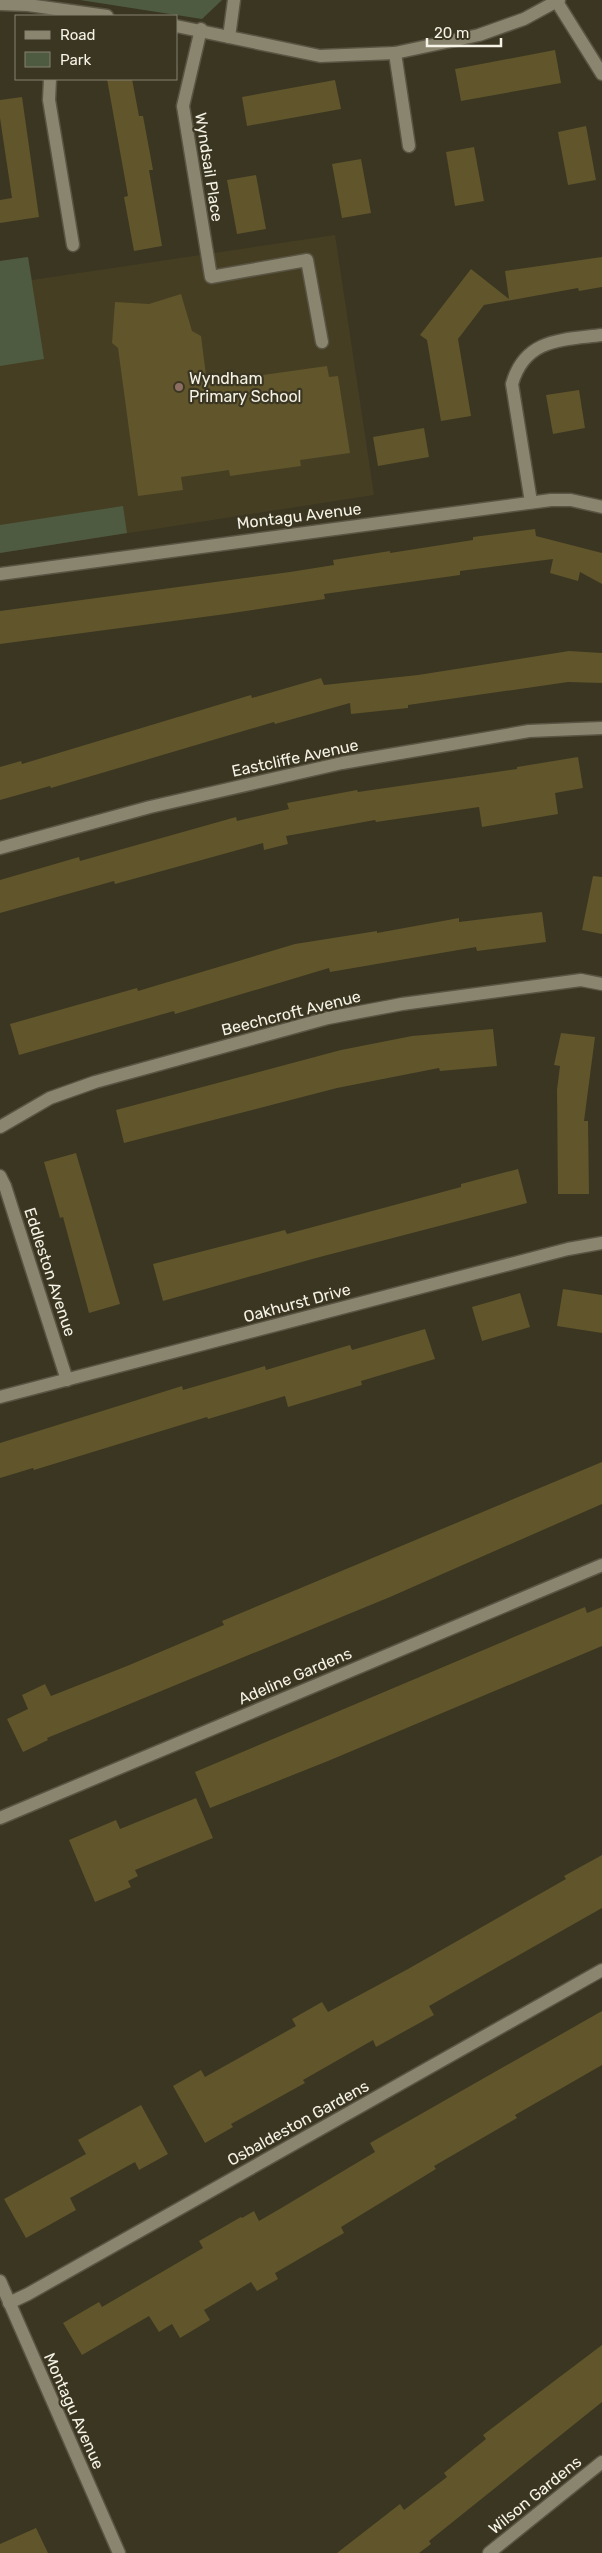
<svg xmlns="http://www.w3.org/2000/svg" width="602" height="2553" font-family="Rubik,sans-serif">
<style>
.built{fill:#453e23}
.green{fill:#4e5b41}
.building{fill:#60552b}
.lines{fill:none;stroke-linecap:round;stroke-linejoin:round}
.minor-casing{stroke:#595443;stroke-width:15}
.minor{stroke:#8a856e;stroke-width:12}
.education-dot{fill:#8d6e63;stroke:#3b3622;stroke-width:2}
.labels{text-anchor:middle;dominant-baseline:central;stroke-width:4.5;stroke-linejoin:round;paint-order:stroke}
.street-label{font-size:16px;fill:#f5f2e6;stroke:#3b3622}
.poi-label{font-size:16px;fill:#f5f2e6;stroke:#3b3622;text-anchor:start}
</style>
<rect width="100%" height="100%" fill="#3b3622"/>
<path class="built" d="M335,235L374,495L0,553V261L28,257L32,280Z"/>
<g class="green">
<path d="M80,0H222L202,19Z"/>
<path d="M28,257L44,359L0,366V261Z"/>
<path d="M123,506L127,533L0,553V525Z"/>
</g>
<g class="building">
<path d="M555,50L561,83L461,101L455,69Z"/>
<path d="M107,79H132L139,116H143L153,170H149L162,246L134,251L124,197L128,196Z"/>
<path d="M335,80L341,109L247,126L242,97Z"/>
<path d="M22,97L39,217L0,223V200L12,198L0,118V100Z"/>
<path d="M586,126L596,180L568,185L558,132Z"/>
<path d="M474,147L484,201L455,206L446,152Z"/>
<path d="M361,159L371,213L342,218L332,164Z"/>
<path d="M256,175L266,229L237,234L227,180Z"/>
<path d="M602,257V287L579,291L578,288L484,305L458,339L471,416L441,421L427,340L420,335L471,269L509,299L505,271Z"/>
<path d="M181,294L192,331L201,336L207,383L327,366L329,377L338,376L350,453L300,460L301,466L230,476L229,470L181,477L183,490L138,496L118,348L112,343L115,302L149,304Z"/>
<path d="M579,390L585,428L553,434L546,395Z"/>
<path d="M424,428L429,457L378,466L373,437Z"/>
<path d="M535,529L536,536L602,553V584L580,572L578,581L550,573L553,559L460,571V575L324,594L325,599L226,614L0,644V611L290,572L334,565L333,560L390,551V553L473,540V537Z"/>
<path d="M569,651L602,653V683L568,682L408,705V708L351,714L350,703L275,724L274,722L51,788L50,786L0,800V767L21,761L22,764L251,695L252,698L321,678L324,685L418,675Z"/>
<path d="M578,757L583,788L555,793L558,814L482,827L479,807L376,822L375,820L286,836L288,844L264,850L263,843L115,884L114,881L0,913V880L79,857L80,861L236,817L237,821L289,809L287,803L357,790L358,792L517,769V767Z"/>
<path d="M593,876L602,877V934L582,930Z"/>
<path d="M542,912L546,942L477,951L476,947L330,972L329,968L175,1014L174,1011L19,1055L10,1024L137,988L138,991L295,944L377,931V933L459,918V922Z"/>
<path d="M493,1029L497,1066L440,1071L439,1068L337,1088L124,1143L116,1110L341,1050L412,1036Z"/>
<path d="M561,1033L595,1037L584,1121H588L589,1194H558L557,1090L560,1066L554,1065Z"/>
<path d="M76,1153L120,1304L89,1313L63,1217L60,1218L44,1162Z"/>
<path d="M518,1169L527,1203L316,1258L163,1301L153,1264L285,1230L287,1234L461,1187V1184Z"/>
<path d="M563,1289L602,1295V1333L557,1326Z"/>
<path d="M520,1293L530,1327L482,1341L472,1307Z"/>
<path d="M425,1329L435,1359L361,1381L362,1385L288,1407L285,1396L208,1419L207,1417L34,1470L33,1468L0,1478V1443L182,1386L183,1390L265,1366L266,1370L350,1345L352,1350Z"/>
<path d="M602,1462V1504L390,1597L47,1738L48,1740L23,1752L7,1719L28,1709L22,1695L45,1684L51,1696L127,1666L224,1625L222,1621Z"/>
<path d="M585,1607L587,1613L602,1607V1646L328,1761L210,1808L195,1772Z"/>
<path d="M196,1798L213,1838L135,1870L138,1876L128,1881L131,1887L95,1902L69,1840L116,1820L120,1829Z"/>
<path d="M602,1855V1908L429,2006L434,2015L376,2047L373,2040L303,2080L305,2083L231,2124L233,2127L205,2143L173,2086L201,2070L205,2077L296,2026L292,2019L322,2002L328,2012L408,1969L566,1879L564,1876Z"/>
<path d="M602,2011V2065L515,2115L517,2118L434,2166L436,2169L341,2227L344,2233L275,2273L278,2279L257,2291L251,2282L204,2310L210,2320L180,2338L172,2324L159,2332L149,2316L82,2355L63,2323L99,2302L102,2307L203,2248L199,2241L241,2217L242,2218L254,2211L259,2221L283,2207L375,2152L370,2143Z"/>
<path d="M141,2105L168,2154L139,2170L135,2162L70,2198L76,2210L26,2238L4,2199L86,2154L78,2140Z"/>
<path d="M602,2345V2402L429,2541L431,2544L419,2553H337L400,2504L404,2510L447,2477L444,2473L486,2439L483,2435Z"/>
<path d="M36,2528L48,2553H0V2544Z"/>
</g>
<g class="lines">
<g class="minor-casing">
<g id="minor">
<path d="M557,2L602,74"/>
<path d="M0,4L28,5L107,16"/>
<path d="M176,26L320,56L395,53L479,35L524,19L559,0"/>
<path d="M201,29L183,106L211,277L307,260L322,342"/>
<path d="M229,37L234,0"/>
<path d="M395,53L409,146"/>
<path d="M50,79L49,100L73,245"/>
<path d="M531,502L512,384C525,338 562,340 602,335"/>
<path d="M0,574L551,500H571L602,507"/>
<path d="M0,848L150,807L342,763L529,731L602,728"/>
<path d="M0,1127L50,1098L95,1082L328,1018L402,1004L581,980L602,984"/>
<path d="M0,1176L5,1186L67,1380"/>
<path d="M0,1397L568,1249L602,1243"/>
<path d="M0,1818L602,1565"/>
<path d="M0,2281L119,2553"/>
<path d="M9,2303L28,2294L602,1970"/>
<path d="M489,2553L602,2462"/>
</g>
</g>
<use href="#minor" class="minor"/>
</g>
<circle class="education-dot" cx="179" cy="387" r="5"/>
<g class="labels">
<g class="street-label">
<text transform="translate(209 167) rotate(81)">Wyndsail Place</text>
<text transform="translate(299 516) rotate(-7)">Montagu Avenue</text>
<text transform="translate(295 758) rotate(-12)">Eastcliffe Avenue</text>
<text transform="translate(291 1013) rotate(-14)">Beechcroft Avenue</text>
<text transform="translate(50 1272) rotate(72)">Eddleston Avenue</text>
<text transform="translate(297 1303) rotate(-15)">Oakhurst Drive</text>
<text transform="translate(295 1676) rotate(-23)">Adeline Gardens</text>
<text transform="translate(298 2123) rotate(-29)">Osbaldeston Gardens</text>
<text transform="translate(74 2411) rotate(66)">Montagu Avenue</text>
<text transform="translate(535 2495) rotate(-39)">Wilson Gardens</text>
</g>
<g class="poi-label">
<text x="189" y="378">Wyndham<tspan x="189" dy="18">Primary School</tspan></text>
</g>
</g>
<rect x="15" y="15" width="162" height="65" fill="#3b3622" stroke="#858170"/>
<rect x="25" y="31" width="25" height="8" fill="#8a856e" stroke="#858170"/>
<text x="60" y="40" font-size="15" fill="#f5f2e6">Road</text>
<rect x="25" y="52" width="25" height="15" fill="#4e5b41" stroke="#858170"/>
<text x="60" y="65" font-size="15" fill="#f5f2e6">Park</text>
<path d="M427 38v8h74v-8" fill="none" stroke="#f5f2e6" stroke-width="2.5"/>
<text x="434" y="38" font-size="15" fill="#f5f2e6" stroke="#3b3622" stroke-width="4" paint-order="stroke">20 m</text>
</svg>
